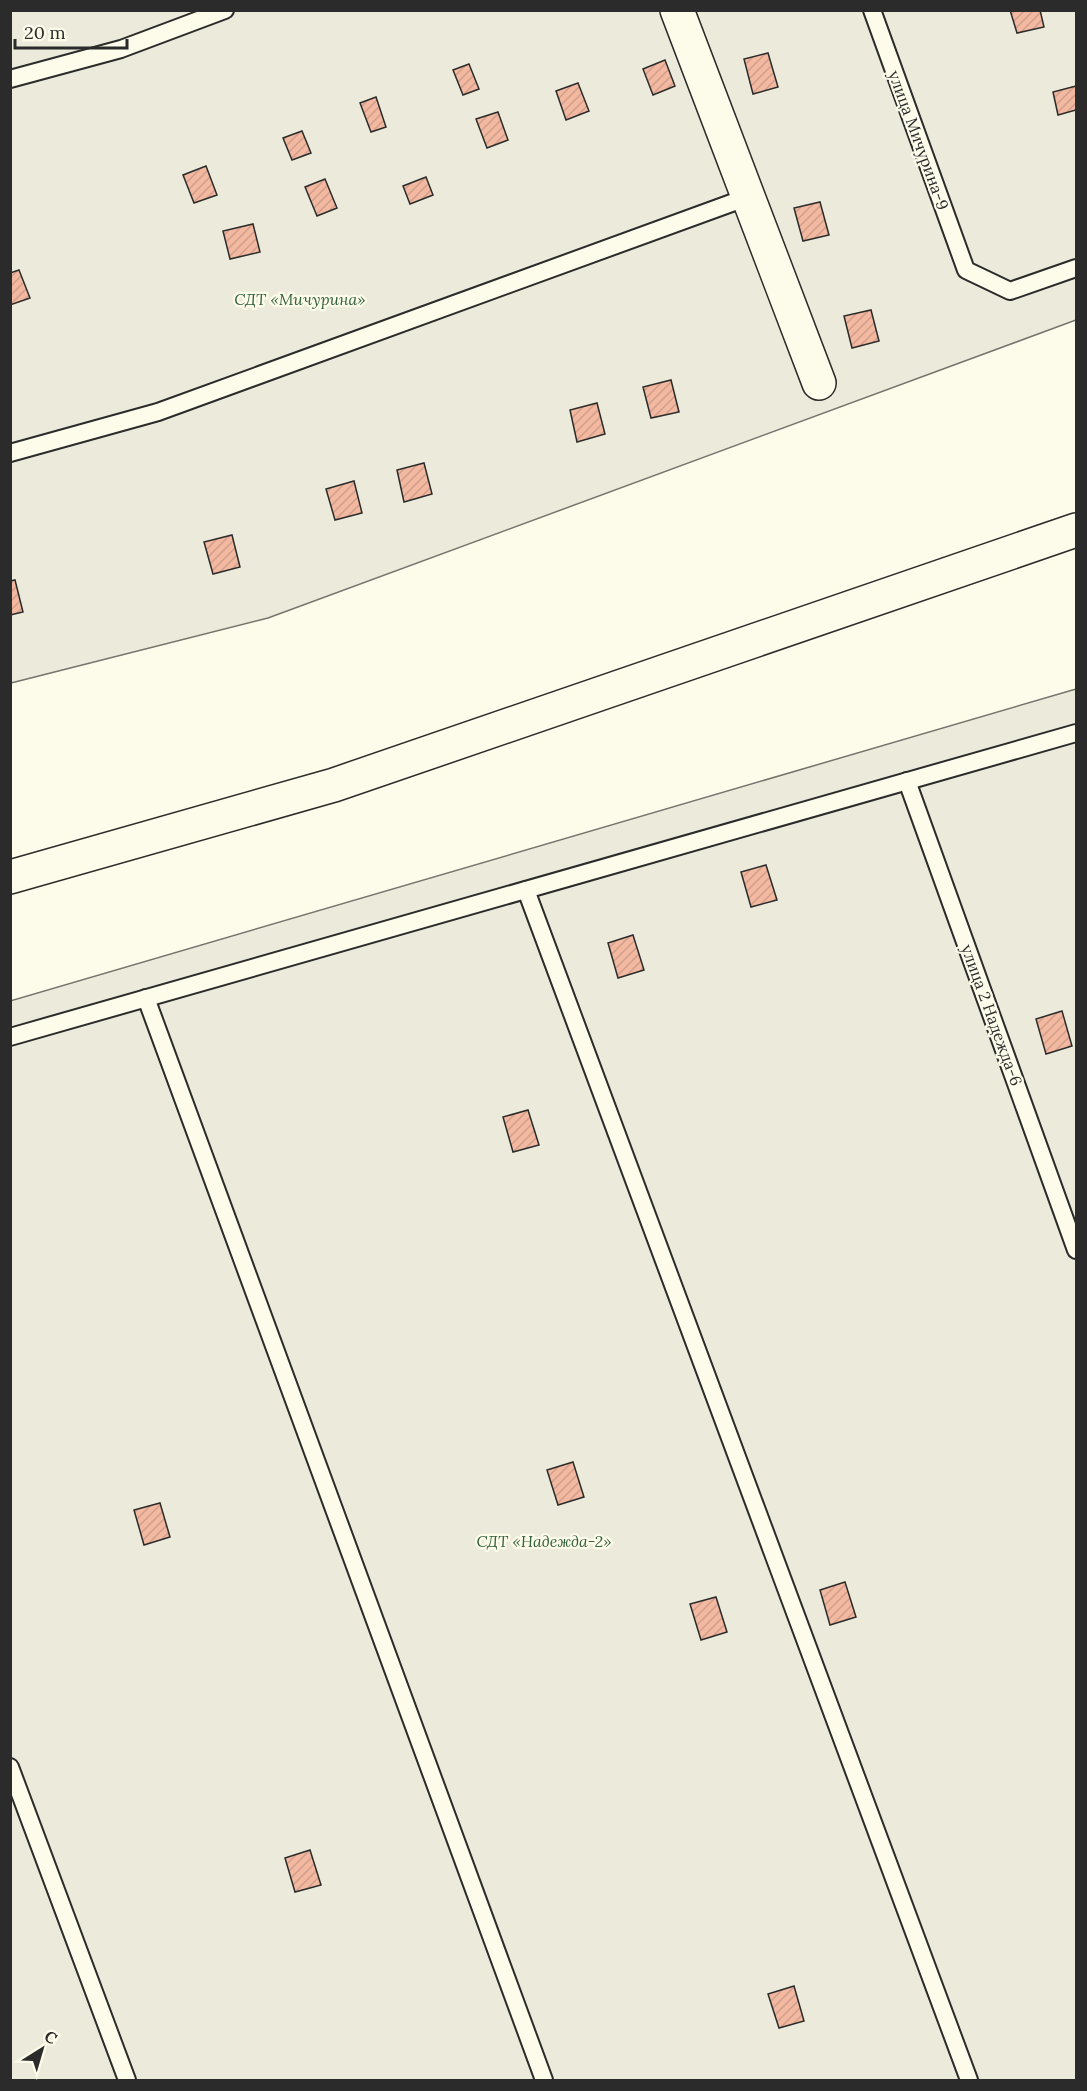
<svg xmlns="http://www.w3.org/2000/svg" width="1087" height="2091" font-family="Lora,serif">
<style>
.garden{fill:#ecebdb;stroke:#74746e;stroke-width:1.5}
.building{fill:url(#building-hatch);stroke:#2b2b2b;stroke-width:1.5}
.lines{fill:none;stroke-linecap:round;stroke-linejoin:round}
.lane-casing{stroke:#2b2b2b;stroke-width:20}
.street-casing{stroke:#2b2b2b;stroke-width:36}
.secondary-casing{stroke:#2b2b2b;stroke-width:36}
.lane{stroke:#fdfbea;stroke-width:16}
.street{stroke:#fdfbea;stroke-width:33}
.secondary{stroke:#fdfbea;stroke-width:33}
.labels{text-anchor:middle;dominant-baseline:central;stroke-width:4.5;stroke-linejoin:round;paint-order:stroke}
.street-label{font-size:16px;fill:#2b2b2b;stroke:#fdfbea}
.park-label{font-size:16px;font-style:italic;fill:#34623c;stroke:#fdfbea}
</style>
<defs>
<pattern id="building-hatch" width="6" height="6" patternUnits="userSpaceOnUse" patternTransform="scale(1.5)"><rect width="6" height="6" fill="#f2b8a0"/><path d="M-1 1l2-2M0 6l6-6M5 7l2-2" fill="none" stroke="#d09e8a"/></pattern>
</defs>
<rect width="100%" height="100%" fill="#fdfbea"/>
<g class="garden">
<path d="M11,11H1076V320L268,618L11,683Z"/>
<path d="M1076,689V2080H11L10,1001Z"/>
</g>
<g class="building">
<path d="M1010,10H1040L1044,27L1017,33Z"/>
<path d="M768,53L778,87L753,94L744,59Z"/>
<path d="M665,60L675,86L653,95L643,69Z"/>
<path d="M469,64L479,89L463,95L453,70Z"/>
<path d="M578,83L589,111L566,120L556,91Z"/>
<path d="M1076,86V110L1058,115L1053,92Z"/>
<path d="M376,97L386,127L371,132L360,103Z"/>
<path d="M498,112L508,140L487,148L476,119Z"/>
<path d="M302,131L311,153L292,160L283,138Z"/>
<path d="M206,166L217,195L194,203L183,175Z"/>
<path d="M426,177L433,195L410,204L403,186Z"/>
<path d="M325,179L337,208L317,216L305,187Z"/>
<path d="M820,202L829,235L803,241L794,208Z"/>
<path d="M253,224L260,252L230,259L223,231Z"/>
<path d="M19,270L30,298L10,305V273Z"/>
<path d="M871,310L879,341L852,348L844,316Z"/>
<path d="M671,380L679,412L651,418L643,387Z"/>
<path d="M597,403L605,434L577,442L570,410Z"/>
<path d="M424,463L432,494L404,502L397,470Z"/>
<path d="M354,481L362,513L335,520L326,489Z"/>
<path d="M232,535L240,567L213,574L204,542Z"/>
<path d="M15,580L23,612L10,615V581Z"/>
<path d="M766,865L777,900L751,907L741,872Z"/>
<path d="M633,935L644,970L618,978L608,943Z"/>
<path d="M1062,1011L1072,1046L1046,1054L1036,1019Z"/>
<path d="M528,1110L539,1145L513,1152L503,1117Z"/>
<path d="M573,1462L584,1497L558,1505L547,1470Z"/>
<path d="M160,1503L170,1537L144,1545L134,1510Z"/>
<path d="M845,1582L856,1617L830,1625L820,1590Z"/>
<path d="M716,1597L727,1632L701,1640L690,1604Z"/>
<path d="M310,1850L321,1885L295,1892L285,1858Z"/>
<path d="M794,1986L804,2021L779,2028L768,1994Z"/>
</g>
<g class="lines">
<g class="lane-casing">
<g id="lane">
<path d="M872,10L966,270L1010,291L1076,268"/>
<path d="M10,79L121,49L225,10"/>
<path d="M10,453L158,412L748,197"/>
<path d="M907,781L1076,1250"/>
<path d="M526,890L969,2080"/>
<path d="M146,998L544,2080"/>
<path d="M10,1037L1076,733"/>
<path d="M10,1767L127,2080"/>
</g>
</g>
<g class="street-casing">
<path id="street" d="M677,10L819,383"/>
</g>
<g class="secondary-casing">
<path id="secondary" d="M10,877L334,785L1076,530"/>
</g>
<use href="#lane" class="lane"/>
<use href="#street" class="street"/>
<use href="#secondary" class="secondary"/>
</g>
<g class="labels">
<g class="street-label">
<text transform="translate(919 140) rotate(70)">улица Мичурина-9</text>
<text transform="translate(992 1015) rotate(70)">улица 2 Надежда-6</text>
</g>
<g class="park-label">
<text x="300" y="299">СДТ «Мичурина»</text>
<text x="544" y="1541">СДТ «Надежда-2»</text>
</g>
</g>
<rect width="1087" height="2091" fill="none" stroke="#2b2b2b" stroke-width="24"/>
<g transform="translate(42 2049) rotate(37)" stroke="#fdfbea" stroke-width="4.5" paint-order="stroke">
<path d="M0-4.5L10 22L0 15L-10 22Z" fill="#2b2b2b"/>
<text y="-9" font-size="16" font-weight="bold" text-anchor="middle" fill="#2b2b2b">С</text>
</g>
<path d="M15 39v9h112v-9" fill="none" stroke="#2b2b2b" stroke-width="3"/>
<text x="24" y="39" font-size="18" fill="#2b2b2b" stroke="#fdfbea" stroke-width="4.5" paint-order="stroke">20 m</text>
</svg>
